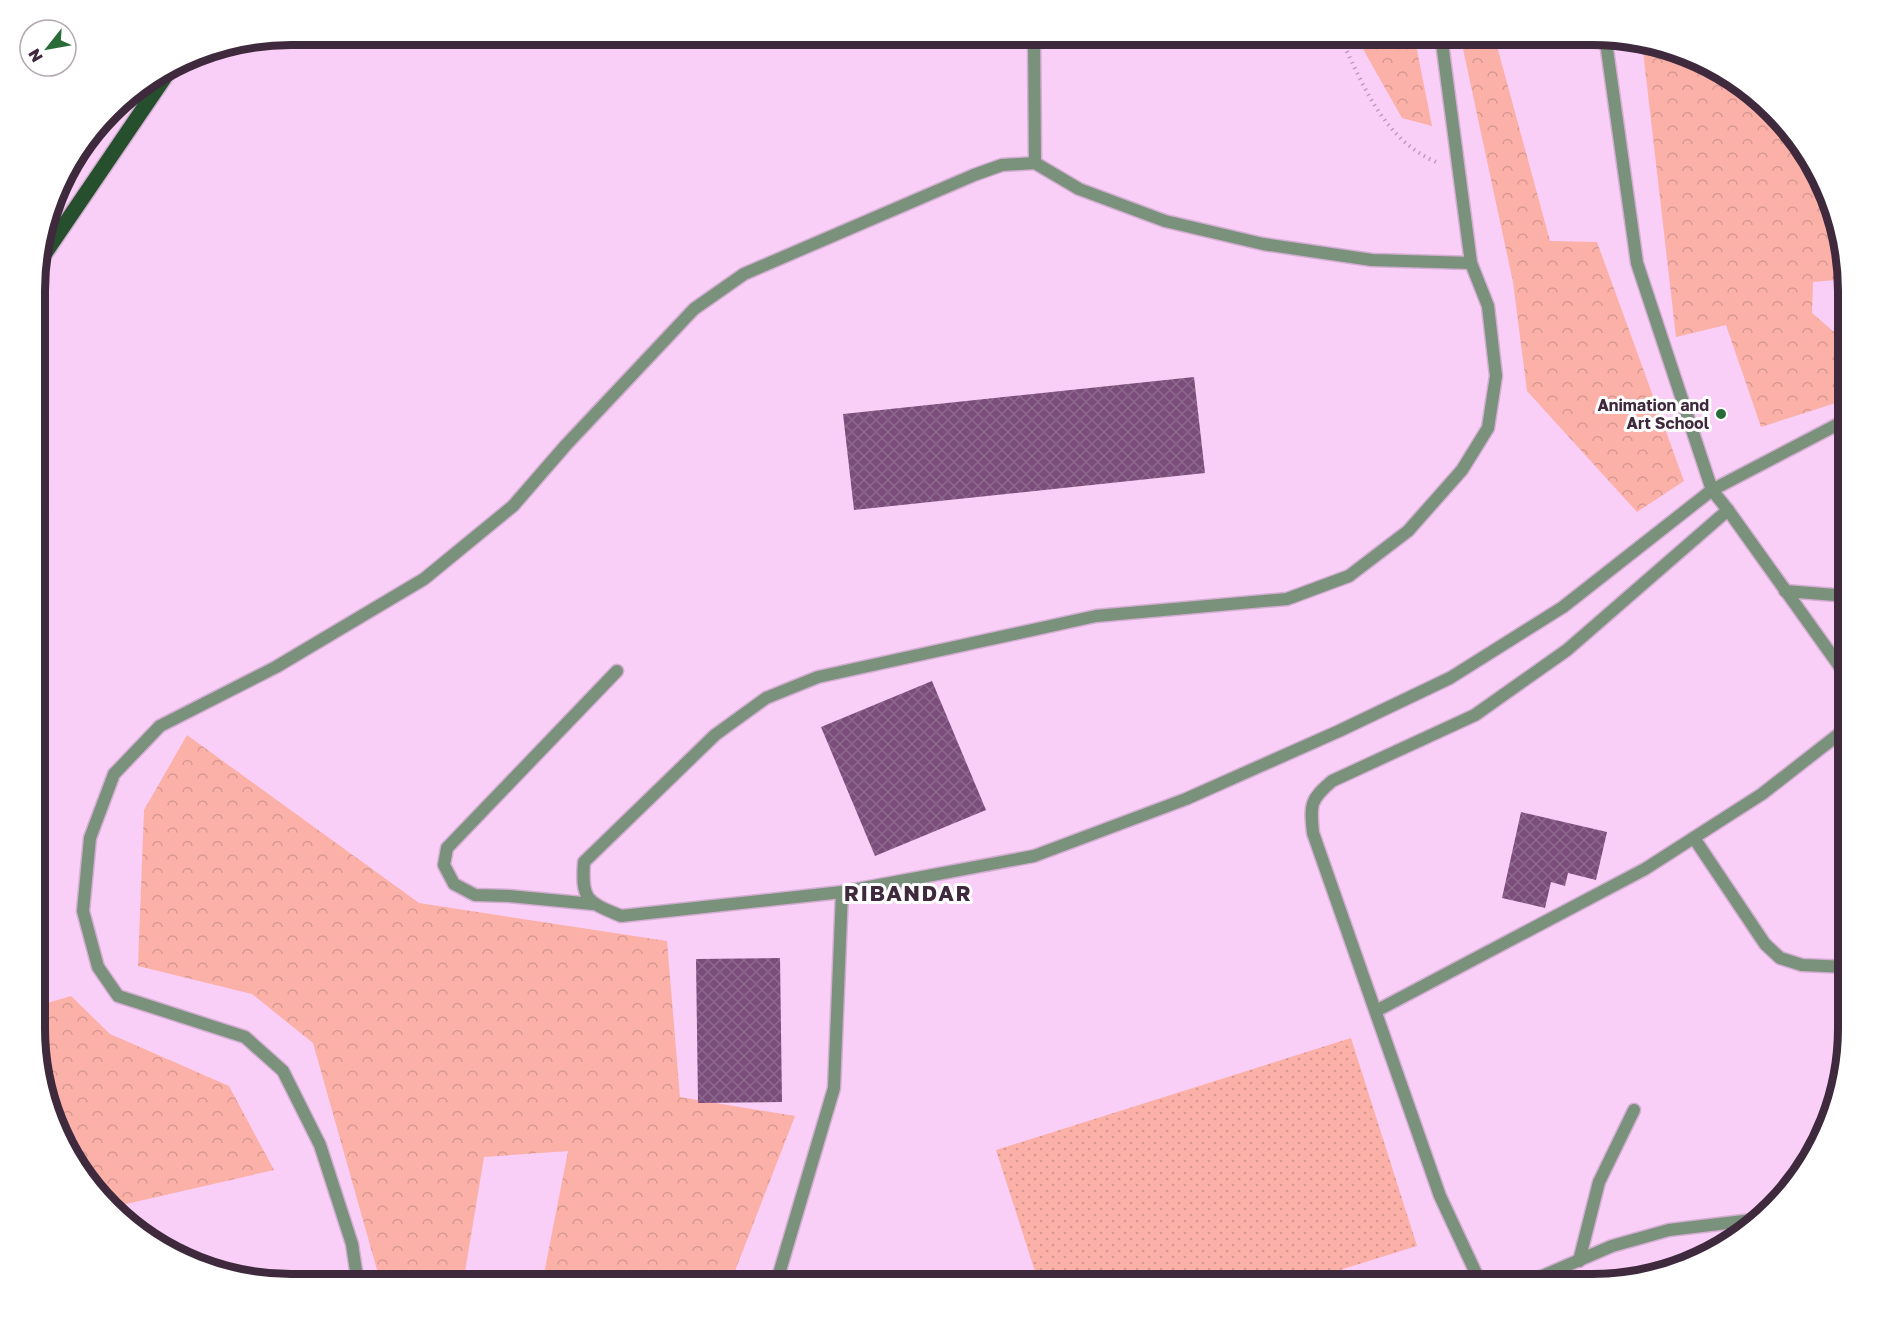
<svg xmlns="http://www.w3.org/2000/svg" width="1883" height="1319" font-family="'Golos Text',sans-serif">
<style>
.forest{fill:url(#forest-crowns)}
.park{fill:url(#park-dots)}
.building{fill:url(#building-cross-hatch)}
.lines{fill:none;stroke-linecap:round;stroke-linejoin:round}
.service-casing{stroke:#d4aed2;stroke-width:15}
.minor-casing{stroke:#d4aed2;stroke-width:15}
.primary-casing{stroke:#d4aed2;stroke-width:18}
.path{stroke:#bf9cbe;stroke-width:4;stroke-dasharray:1.5 4.5;stroke-linecap:butt}
.service{stroke:#7a917c;stroke-width:12}
.minor{stroke:#7a917c;stroke-width:12}
.primary{stroke:#26502d;stroke-width:15}
.poi-dot{fill:#2a6c37;stroke:#fff;stroke-width:2}
.labels{text-anchor:middle;dominant-baseline:central;stroke-width:6;stroke-linejoin:round;paint-order:stroke}
.poi-label{font-size:16px;font-weight:bold;fill:#3e293d;stroke:#fff;text-anchor:end}
.district-label{font-size:22px;font-weight:bold;letter-spacing:1.5px;fill:#3e293d;stroke:#fff}
.rim{fill:none;stroke:#3e293d;stroke-width:8}
</style>
<defs>
<pattern id="forest-crowns" width="20" height="18" patternUnits="userSpaceOnUse" patternTransform="scale(1.5)"><rect width="20" height="18" fill="#fbb1a8"/><path d="M2 6a3 3 0 1 1 6 0M12 15a3 3 0 1 1 6 0" fill="none" stroke="#d89892"/></pattern>
<pattern id="park-dots" width="8" height="8" patternUnits="userSpaceOnUse" patternTransform="scale(1.5)"><rect width="8" height="8" fill="#fbb1a8"/><path d="M2 2h.1M6 6h.1" fill="none" stroke="#d89892" stroke-width="1.8" stroke-linecap="round"/></pattern>
<pattern id="building-cross-hatch" width="8" height="8" patternUnits="userSpaceOnUse" patternTransform="scale(1.5)"><rect width="8" height="8" fill="#7a4d7a"/><path d="M0 0l8 8M0 8l8-8" fill="none" stroke="#8d6a8d"/></pattern>
</defs>
<rect width="100%" height="100%" fill="#f9cff7"/>
<g class="forest">
<path d="M1355,35H1414L1432,126L1402,118Z"/>
<path d="M1460,35H1494L1550,241L1597,242L1684,481L1637,512L1527,391L1513,282Z"/>
<path d="M1642,42L1675,48L1748,87L1814,163L1848,279L1813,282L1812,313L1848,344V399L1761,427L1726,325L1676,337Z"/>
<path d="M187,735L419,903L667,941L680,1097L795,1116L730,1284H542L568,1151L484,1157L463,1284H381L313,1043L252,994L138,966L144,810Z"/>
<path d="M71,996L110,1034L229,1086L274,1170L113,1207L69,1156L37,1061V1006Z"/>
</g>
<path class="park" d="M1351,1038L1417,1246L1295,1284H1039L996,1150Z"/>
<g class="building">
<path d="M1194,377L1205,473L854,510L843,414Z"/>
<path d="M932,681L986,810L875,856L821,727Z"/>
<path d="M1521,812L1607,832L1596,880L1568,873L1565,886L1551,882L1545,908L1502,898Z"/>
<path d="M780,958L782,1102L698,1103L696,959Z"/>
</g>
<g class="lines">
<g class="service-casing">
<g id="service">
<path d="M1712,490L1728,510L1848,678"/>
<path d="M1785,591L1848,596"/>
<path d="M1694,838L1765,944L1780,958L1802,965L1848,967"/>
<path d="M1376,1011L1645,869L1762,794L1848,727"/>
<path d="M1579,1261L1599,1182L1634,1110"/>
<path d="M1481,1284L1440,1196L1313,833C1310,804 1310,800 1332,781L1475,715L1567,650L1728,510"/>
<path d="M1524,1284L1612,1246L1669,1230L1752,1220"/>
</g>
</g>
<g class="minor-casing">
<g id="minor">
<path d="M1034,35L1035,163L1079,189L1165,221L1263,244L1372,260L1471,263L1488,306L1496,376L1488,428L1462,470L1408,531L1349,576L1287,599L1096,616L818,677L766,698L715,735L584,862C581,901 588,902 621,916L842,892L1034,856L1186,799L1339,731L1450,678L1563,607L1712,490L1848,419"/>
<path d="M1441,35L1471,263"/>
<path d="M1605,35L1637,263L1712,490"/>
<path d="M593,904L509,896L475,895L454,884L444,865L447,848L617,671"/>
<path d="M358,1284L352,1244L320,1145L283,1071L245,1037L118,996L98,967L83,911L90,838L114,774L160,726L276,667L424,579L513,506L566,445L694,309L744,274L974,175L1002,165L1035,163"/>
<path d="M776,1284L834,1088L842,892"/>
</g>
</g>
<g class="primary-casing">
<path id="primary" d="M37,265L171,68"/>
</g>
<path class="path" d="M1339,35C1363,84 1383,139 1436,162"/>
<use href="#service" class="service"/>
<use href="#minor" class="minor"/>
<use href="#primary" class="primary"/>
</g>
<circle class="poi-dot" cx="1721" cy="414" r="6"/>
<g class="labels">
<g class="poi-label">
<text x="1709" y="405">Animation and<tspan x="1709" dy="18">Art School</tspan></text>
</g>
<g class="district-label">
<text x="908" y="892">RIBANDAR</text>
</g>
</g>
<path d="M0 0H1883V1319H0ZM291 45H1592A246 246 0 0 1 1838 291V1028A246 246 0 0 1 1592 1274H291A246 246 0 0 1 45 1028V291A246 246 0 0 1 291 45Z" fill="#fff" fill-rule="evenodd"/>
<path class="rim" d="M291 45H1592A246 246 0 0 1 1838 291V1028A246 246 0 0 1 1592 1274H291A246 246 0 0 1 45 1028V291A246 246 0 0 1 291 45Z"/>
<g transform="translate(48 48) rotate(239)"><circle r="28" fill="#ffffff" stroke="#b2a9b1" stroke-width="1.5"/>
<path d="M0-4.5L10 22L0 15L-10 22Z" fill="#2a6c37"/>
<text y="-9" font-size="16" font-weight="bold" text-anchor="middle" fill="#3e293d">N</text>
</g>
</svg>
